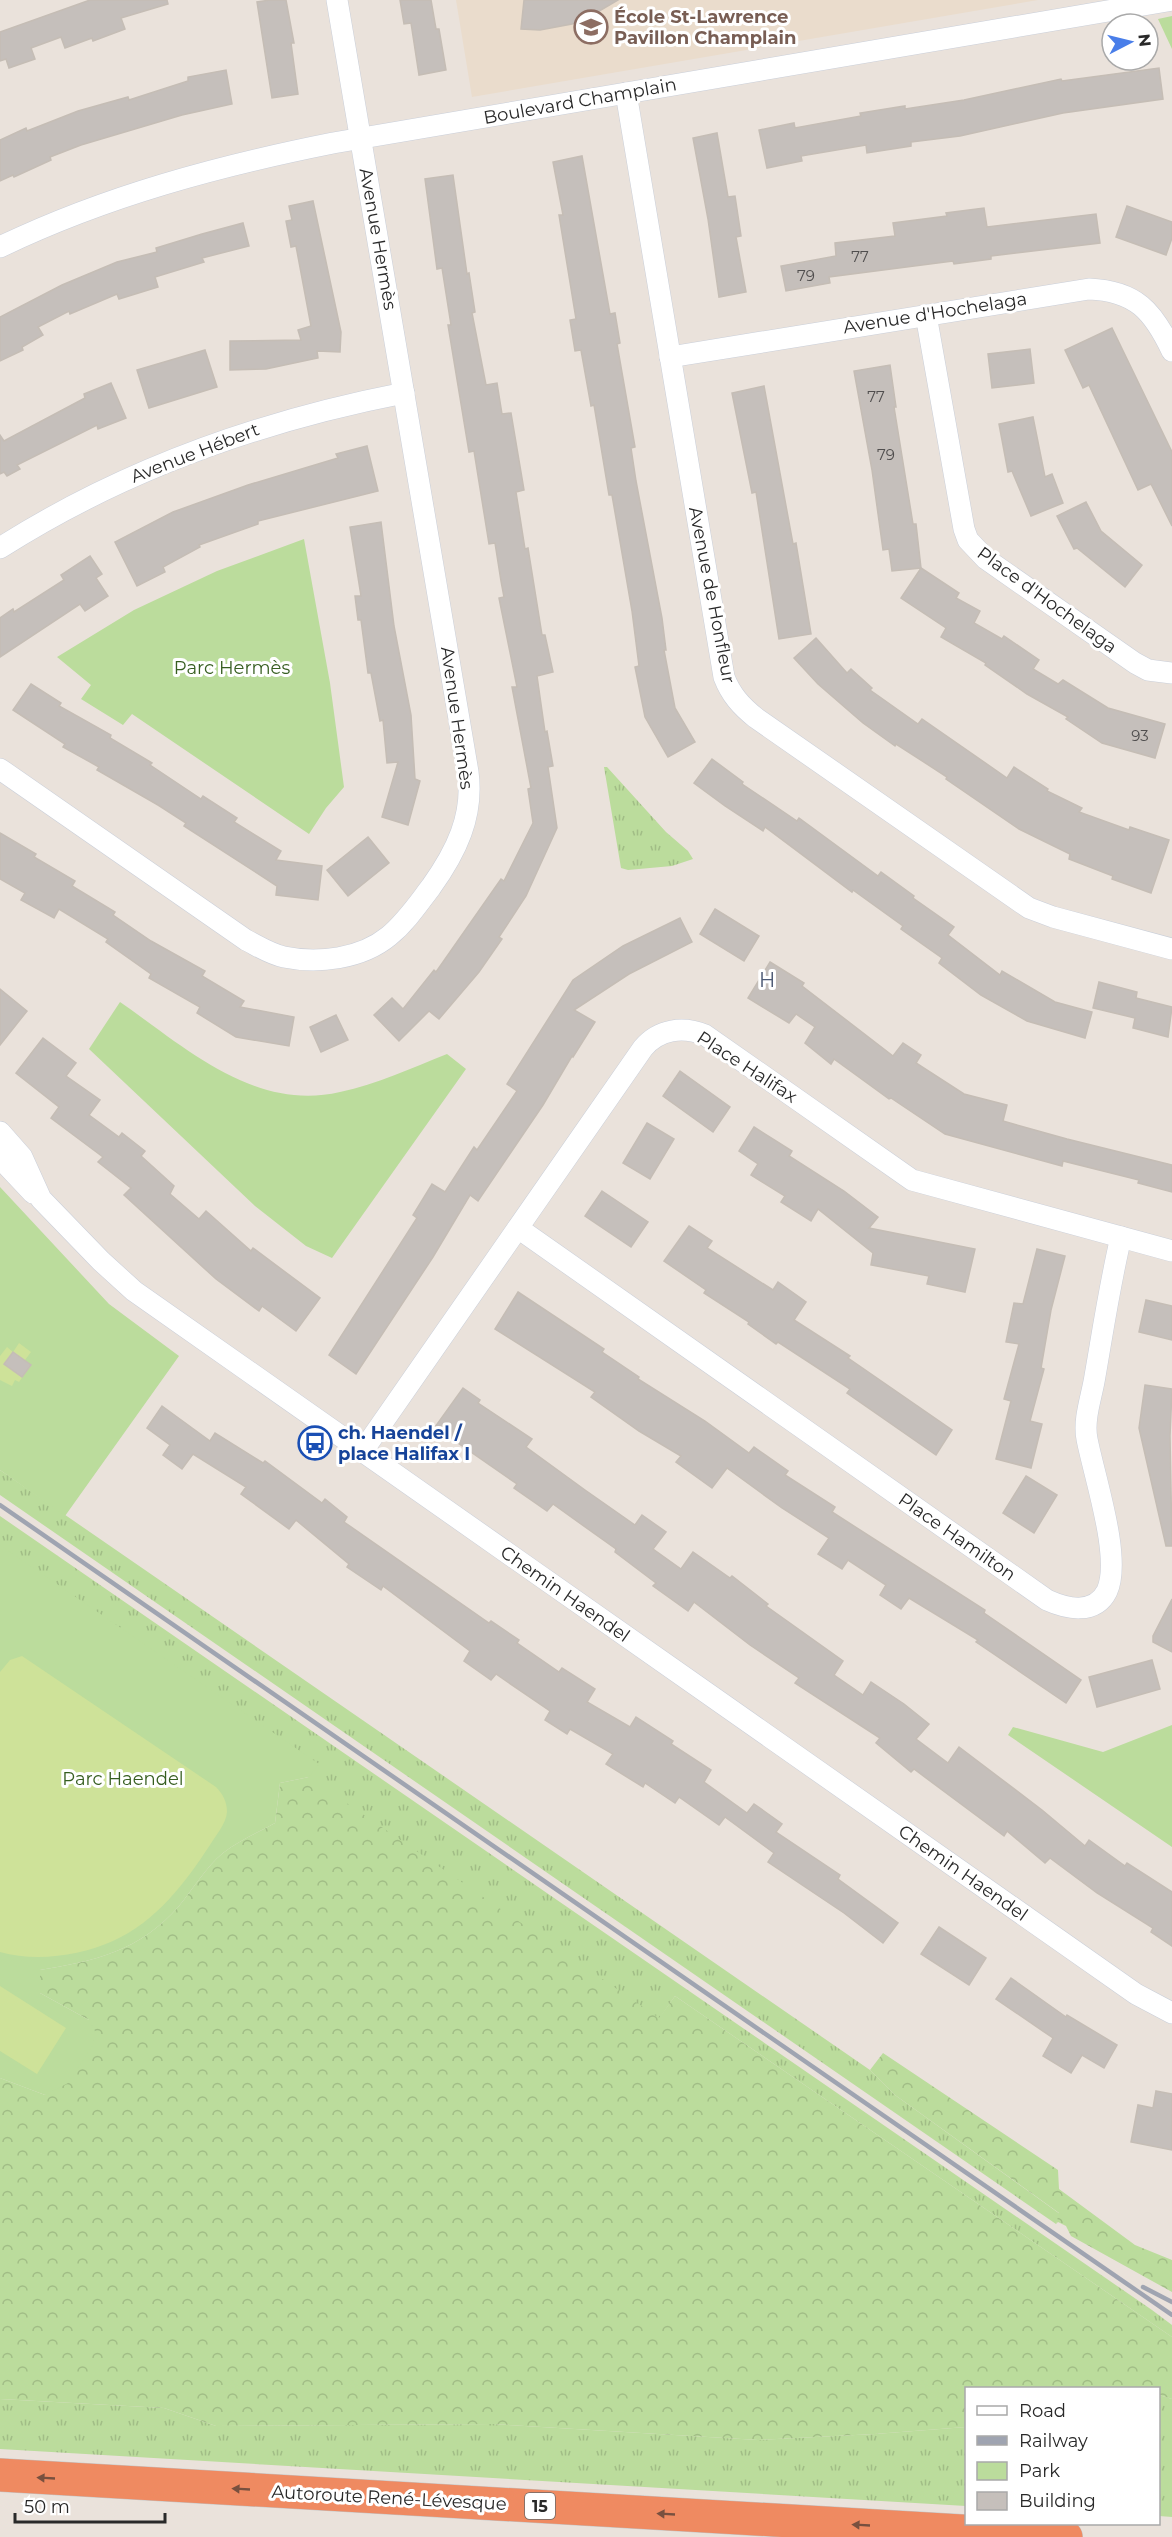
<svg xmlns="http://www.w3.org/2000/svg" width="1172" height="2537" font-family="Montserrat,sans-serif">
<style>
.education{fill:#eadccc}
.grass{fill:url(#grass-tufts)}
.forest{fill:url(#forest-crowns)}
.park{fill:#bbdc9c}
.pitch{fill:#cee299}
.building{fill:#c5bfbb;stroke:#c5bdb5;stroke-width:1.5}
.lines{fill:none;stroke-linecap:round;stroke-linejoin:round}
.street-casing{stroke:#cacfd9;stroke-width:22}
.highway-casing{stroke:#c3c3c3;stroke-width:34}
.street{stroke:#fff;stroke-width:21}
.highway{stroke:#ef8a61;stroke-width:33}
.rail{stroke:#9fa4b1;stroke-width:4.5}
.oneway{fill:#78503f}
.labels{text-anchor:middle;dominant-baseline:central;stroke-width:6;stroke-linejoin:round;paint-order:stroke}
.number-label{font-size:15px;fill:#504e4e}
.shield{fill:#fff;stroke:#696969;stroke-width:1.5}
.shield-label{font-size:16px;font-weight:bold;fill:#292929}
.education-label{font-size:18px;font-weight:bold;fill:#785e54;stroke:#fff;text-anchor:start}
.street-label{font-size:18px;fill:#292929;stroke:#fff}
.park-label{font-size:18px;fill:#365e20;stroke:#fff}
.transit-label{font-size:18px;font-weight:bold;fill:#164399;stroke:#fff;text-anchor:start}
.neighbourhood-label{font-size:20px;letter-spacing:1.5px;fill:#4d5a75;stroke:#fff}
</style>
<defs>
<pattern id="grass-tufts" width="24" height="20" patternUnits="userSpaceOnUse" patternTransform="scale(1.5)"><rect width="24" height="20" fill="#bbdc9c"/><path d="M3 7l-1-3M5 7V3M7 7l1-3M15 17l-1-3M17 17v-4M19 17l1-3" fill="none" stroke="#a1bd86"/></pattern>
<pattern id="forest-crowns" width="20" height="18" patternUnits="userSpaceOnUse" patternTransform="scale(1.5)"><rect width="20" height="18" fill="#bbdc9c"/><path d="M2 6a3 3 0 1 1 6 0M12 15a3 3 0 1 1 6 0" fill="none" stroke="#a1bd86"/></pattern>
</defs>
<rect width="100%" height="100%" fill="#eae2db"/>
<path class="education" d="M456,0H1038L472,97Z"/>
<g class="grass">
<path d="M604,767H607L666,832L688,851L693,859L672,866L628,870L621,868Z"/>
<path d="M0,1470L870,2070L895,2095L1060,2214L1056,2224L0,1495Z"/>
<path d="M0,1516L1152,2310L1172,2325V2337L675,1996L659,2019L309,1778L0,1593Z"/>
<path d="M1159,2395L1172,2399V2517L1159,2516Z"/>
<path d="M0,2399L164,2408L216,2426L493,2424L758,2440L875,2434L966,2427V2506L0,2449Z"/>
</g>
<g class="forest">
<path d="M309,1777L659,2018L675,1996L1172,2337V2399L1159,2395L1158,2388H966V2427L875,2434L758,2440L493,2424L216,2426L164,2408L0,2399V2078L45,2095L89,2020L40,1993V1970C95,1961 140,1951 179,1906C193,1889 206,1867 223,1853C238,1841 259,1832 275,1823L280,1783Z"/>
<path d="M883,2053L1058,2170L1059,2189L1135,2245L1172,2260V2292L1071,2236L1066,2226L1058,2222L1056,2224L1059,2213L895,2095L870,2070Z"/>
</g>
<g class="park">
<path d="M1172,16V49L1158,19Z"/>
<path d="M304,539L330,683L344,787L326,808L309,834L132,714L123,725L81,699L91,685L57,657L134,610L217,571Z"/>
<path d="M120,1002C185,1047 254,1112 340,1092C377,1084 412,1068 447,1054L466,1069L332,1258L306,1246L255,1206L89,1049Z"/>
<path d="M0,1187L109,1304L179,1356L65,1516L0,1470Z"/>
<path d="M0,1545L319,1764L309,1777L280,1783L275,1823C259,1832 238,1841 223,1853C206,1867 193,1889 179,1906C140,1951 95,1961 40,1970V1993L89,2020L95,2031L93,2045L68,2083L45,2095L0,2078Z"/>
<path d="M1172,1725V1847L1008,1735L1013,1727L1103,1752Z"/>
</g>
<g class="pitch">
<path d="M19,1343L31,1352L25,1360L31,1365L19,1382L15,1380L12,1386L0,1380V1356L7,1347L13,1352Z"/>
<path d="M22,1656L216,1787C223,1794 227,1802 227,1812C226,1824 216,1835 210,1845C185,1883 157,1921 113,1941C79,1956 36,1962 0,1952V1672L10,1660Z"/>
<path d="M0,1986L66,2028L37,2074L0,2051Z"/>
</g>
<g class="building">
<path d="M90,0H167L168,4L121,18L125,29L93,41L92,38L65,48L61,37L31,48L35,59L9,68L6,59L0,61V32Z"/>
<path d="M270,0H286L294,43H291L298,94L272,98L257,2Z"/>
<path d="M400,0H431L436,29H439L446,70L419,75L411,23L404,24Z"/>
<path d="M524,0H618L589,17L572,24L540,30L521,29Z"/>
<path d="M1159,68L1163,99L1063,113L960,136L911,142V146L867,153L866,145L801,156L802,161L767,168L759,130L794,123L795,128L861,116L860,113L905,106V109L964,100L1061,79L1062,81Z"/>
<path d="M226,70L232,104L182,115L81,145L50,157L51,160L14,177L13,175L0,181V140L26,128L27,131L78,111L128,97L129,100L188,81V77Z"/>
<path d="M717,133L728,197L735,196L741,236L736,237L746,292L719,297L708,219L693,138Z"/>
<path d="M582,156L610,314L615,313L620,343L617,344L635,447L631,448L636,481L662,618L666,650H664L675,708L695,742L668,757L645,717L635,667L639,666L632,611L612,495H609L594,405L591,406L581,350L575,351L570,320L576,319L559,215H563L553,162Z"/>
<path d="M453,175L467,274L469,273L475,312L472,313L486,385L497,383L502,414L511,413L524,490L516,492L525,549L528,548L542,635H545L553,672L537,676L545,732L547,731L553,766L548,767L557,828L526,896L499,937L502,939L479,972L439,1019L429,1011L399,1041L374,1015L392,998L403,1009L434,970L436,972L501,879L504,881L533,823L528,789L531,788L512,687H517L499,598L504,597L501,581L495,543L489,544L474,451L469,452L448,325H451L442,268L437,269L425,179Z"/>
<path d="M313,201L341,332L340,352L317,351L318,358L266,369L230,370V341L301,340L298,330L311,326L296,246L291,247L286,221L292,220L289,206Z"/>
<path d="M1127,206L1172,222V238L1166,255L1116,237Z"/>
<path d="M984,208L987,227L1096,214L1100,243L991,256V259L954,264L953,261L829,277L830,283L786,291L781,266L836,256L835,243L895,236L893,223L947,216L946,213Z"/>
<path d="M243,223L249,246L202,258L204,262L155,277L158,287L119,299L117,294L70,314L69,311L38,327L43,335L22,347L23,350L0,361V317L62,285L117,262L157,252L156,248L202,234Z"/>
<path d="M1112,328L1172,452V526L1151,484L1138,490L1089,385L1083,388L1065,350Z"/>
<path d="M1030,349L1034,383L992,388L988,354Z"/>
<path d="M205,350L217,387L149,408L137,370Z"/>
<path d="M890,365L896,407H894L913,524H916L921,568L892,571L889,549L883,550L872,470L854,371Z"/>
<path d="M111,383L126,418L98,429L97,425L17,465L20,469L7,476L4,472L0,474V435L4,441L85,398L84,394Z"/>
<path d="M764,386L793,544L796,543L811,634L779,639L756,492L752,493L732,393Z"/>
<path d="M1033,417L1045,477L1052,474L1063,503L1031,516L1012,471L1008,472L999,424Z"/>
<path d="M367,446L378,491L258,521V524L199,545L200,547L163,567L165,572L137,586L115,542L173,512L248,485L338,458L336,454Z"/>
<path d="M1086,502L1101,531L1142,565L1125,587L1077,548L1074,549L1057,516Z"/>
<path d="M381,522L394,626L411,715L415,779L420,781L408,825L382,817L398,762L387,763L383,720L380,721L371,673H368L361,620H358L355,596H361L350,527Z"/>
<path d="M90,556L102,574L96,578L108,596L85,611L80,604L0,657V618L13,609L14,612L64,580L61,575Z"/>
<path d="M921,568L959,593L956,598L980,611L974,623L1002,639L1004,636L1039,660L1033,669L1058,684L1063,680L1108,708L1165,724L1155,758L1102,743L1066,719L1068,717L1027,694L985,665L986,663L941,637L946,628L901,598Z"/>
<path d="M816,638L847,673L851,669L872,688L870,690L918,724L922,719L1007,778L1014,767L1048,789L1047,791L1082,808L1079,812L1129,830L1130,827L1169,840L1151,893L1112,879L1113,876L1069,859L1070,854L1019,829L946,779L947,777L896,744L895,746L863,723L818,684L794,658Z"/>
<path d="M31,684L61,703L59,706L111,735L110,738L152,763L150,765L201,799L203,796L237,818L234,822L281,851L276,860L322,866L318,900L276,895L277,886L184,826L186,823L158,805L97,770L99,767L63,747L65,744L13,710Z"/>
<path d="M712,759L743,782L742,784L797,821L799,818L878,876L881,872L914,896L913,898L954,927L948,935L1000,975L1002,971L1055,1002L1092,1012L1085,1038L1027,1021L981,995L939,963L942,958L901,929L903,926L853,890L852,892L765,827L763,831L725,806L694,783Z"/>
<path d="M0,833L36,854L34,857L75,881L72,886L115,912L113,915L151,941L205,971L202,976L244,1001L240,1007L294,1017L289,1046L236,1037L197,1013L200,1007L149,978L151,974L106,942L108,939L59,909L54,918L21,900L25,893L0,879Z"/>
<path d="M368,837L389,863L348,896L327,870Z"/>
<path d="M715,909L759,936L744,961L700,934Z"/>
<path d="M680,918L692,942L629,974L574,1010L595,1022L573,1057L572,1056L543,1105L478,1201L470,1195L433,1257L356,1374L329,1355L417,1218L413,1215L432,1184L445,1192L474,1147L477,1150L517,1091L507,1084L573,980L623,946Z"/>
<path d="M770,962L804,983L802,986L893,1056L903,1043L921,1055L916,1063L964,1094L1007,1105L1003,1121L1067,1139L1172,1165V1192L1138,1183L1139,1180L1063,1161L1062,1166L945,1134L891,1098L889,1099L834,1059L831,1064L805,1043L815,1027L796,1014L789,1023L748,998Z"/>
<path d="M1099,982L1137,992L1136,998L1172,1007L1168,1037L1133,1028L1135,1018L1093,1008Z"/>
<path d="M0,989L27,1011L0,1045Z"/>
<path d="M336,1015L348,1040L321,1052L310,1027Z"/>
<path d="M43,1038L76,1063L66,1076L100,1100L89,1115L119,1137L122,1133L145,1151L141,1156L174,1186L170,1194L199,1219L206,1211L251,1251L253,1248L320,1298L296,1331L262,1306L259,1311L216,1279L124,1195L131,1188L98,1162L103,1157L51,1118L59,1107L16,1073Z"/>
<path d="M680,1071L730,1107L713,1132L663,1096Z"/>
<path d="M647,1123L674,1139L650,1179L623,1163Z"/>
<path d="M754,1127L792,1151L789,1156L844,1191L878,1217L869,1228L975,1249L965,1292L927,1284L929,1276L871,1265L873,1253L818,1209L811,1221L781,1202L785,1196L751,1175L758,1164L739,1151Z"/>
<path d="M602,1191L648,1222L631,1247L585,1216Z"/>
<path d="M689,1226L712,1241L707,1248L773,1290L778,1282L806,1302L794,1320L850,1356L848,1358L952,1430L936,1455L847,1393L850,1389L778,1342L776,1344L748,1324L749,1322L704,1293L706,1290L664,1261Z"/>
<path d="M1037,1249L1065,1256L1051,1310L1041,1368L1044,1369L1030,1421L1042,1424L1031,1468L996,1459L1011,1401L1004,1399L1019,1344L1006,1342L1014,1303L1023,1304Z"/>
<path d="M518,1292L604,1349L602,1352L639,1377L638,1379L705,1421L749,1453L754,1447L788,1471L785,1475L835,1507L832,1512L985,1610L984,1613L1081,1680L1066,1703L976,1642L978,1640L909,1598L901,1609L880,1595L886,1585L848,1560L842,1569L818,1554L829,1538L782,1508L727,1468L712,1488L676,1462L681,1456L639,1431L591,1397L595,1392L495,1329Z"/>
<path d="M1146,1300L1172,1306V1340L1139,1332Z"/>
<path d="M13,1352L31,1365L22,1377L4,1364Z"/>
<path d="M1145,1385L1172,1389L1170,1436L1172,1546H1166L1139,1428Z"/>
<path d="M463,1388L480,1400L478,1403L532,1439L526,1447L585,1490L635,1525L642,1515L666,1532L653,1549L681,1569L693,1552L730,1578L732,1576L768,1604L766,1606L843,1661L834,1675L863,1695L871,1682L904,1704L929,1724L916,1739L948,1763L959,1747L1042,1810L1085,1846L1089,1840L1125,1866L1127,1863L1172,1892V1946L1151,1932L1153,1928L1097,1893L1050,1858L1045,1863L1007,1831L1004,1836L914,1769L911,1772L876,1743L880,1738L795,1683L799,1678L750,1645L694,1602L688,1611L653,1586L656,1583L615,1552L616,1549L553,1504L547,1511L514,1488L517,1484L435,1427Z"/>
<path d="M162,1406L210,1441L215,1433L263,1463L265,1461L322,1503L325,1499L347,1517L344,1522L489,1623L491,1621L519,1640L517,1643L559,1672L562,1668L595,1689L587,1702L630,1727L636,1717L673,1741L671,1744L711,1770L704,1782L747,1813L754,1804L764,1811L782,1824L776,1832L840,1875L838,1879L898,1923L883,1943L844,1913L768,1862L774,1853L725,1817L719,1825L679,1797L675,1803L645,1783L643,1787L606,1764L613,1754L570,1729L567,1734L545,1720L550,1711L496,1674L491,1680L464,1661L470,1651L383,1586L381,1590L347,1567L349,1564L296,1520L289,1529L241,1494L246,1487L193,1454L182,1469L163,1455L170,1445L147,1428Z"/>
<path d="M1026,1476L1057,1495L1034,1533L1003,1513Z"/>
<path d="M1172,1599V1652L1153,1642V1636Z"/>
<path d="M1152,1660L1160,1689L1097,1707L1089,1677Z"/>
<path d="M939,1927L986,1958L969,1985L921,1954Z"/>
<path d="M1011,1978L1066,2017L1067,2015L1117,2045L1104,2068L1082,2055L1071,2073L1043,2056L1053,2038L996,1999Z"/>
<path d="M1156,2091L1172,2094V2150L1131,2142L1138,2105L1153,2108Z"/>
</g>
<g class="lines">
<g class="street-casing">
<g id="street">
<path d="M626,93L724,677C731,695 741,706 756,718L1029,908L1053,917L1172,949"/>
<path d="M0,247C106,196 218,166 333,143L1172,0"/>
<path d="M926,315L964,529L968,540L986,559L1135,663L1148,670L1172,673"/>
<path d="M670,357L1089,289C1136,291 1153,311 1172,351"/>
<path d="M0,548C124,469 260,421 404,393"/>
<path d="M0,769L246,940C258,946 270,954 284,957C318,964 361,959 389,936C406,922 418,904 431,887C456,852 474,816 468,772L337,0"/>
<path d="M0,1132L22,1157L41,1199L101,1261L134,1291L1136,1994L1172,2013"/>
<path d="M0,1158L33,1193"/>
<path d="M518,1228L1047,1600C1067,1609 1095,1615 1107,1591C1122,1558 1094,1476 1087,1439C1083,1419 1092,1396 1095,1376C1103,1330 1110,1283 1121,1237"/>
<path d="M362,1452L643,1048C659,1029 683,1026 705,1035L912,1180L1172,1251"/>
</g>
</g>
<g class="highway-casing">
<path id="highway" d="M0,2475L1066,2537"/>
</g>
<use href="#street" class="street"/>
<use href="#highway" class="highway"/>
<g class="rail">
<path d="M0,1505L1172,2315"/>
<path d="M1143,2287L1172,2302"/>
</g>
</g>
<defs><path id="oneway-solid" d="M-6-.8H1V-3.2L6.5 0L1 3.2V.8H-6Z" transform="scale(1.5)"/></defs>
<g class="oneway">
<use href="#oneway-solid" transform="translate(46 2478) rotate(-177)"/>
<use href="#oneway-solid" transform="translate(241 2489) rotate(-177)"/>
<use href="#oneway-solid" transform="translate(666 2514) rotate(-177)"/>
<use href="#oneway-solid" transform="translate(861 2525) rotate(-177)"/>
</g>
<defs>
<g id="school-ring" transform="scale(1.725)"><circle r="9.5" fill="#fff" stroke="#8d6e63" stroke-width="1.5"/><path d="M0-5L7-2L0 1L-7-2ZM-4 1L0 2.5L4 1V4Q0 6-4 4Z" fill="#8d6e63"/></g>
<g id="bus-ring" transform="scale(1.725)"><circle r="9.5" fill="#fff" stroke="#1a4fb4" stroke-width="1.5"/><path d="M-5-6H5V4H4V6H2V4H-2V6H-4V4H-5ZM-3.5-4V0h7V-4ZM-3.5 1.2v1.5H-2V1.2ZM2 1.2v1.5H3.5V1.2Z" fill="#1a4fb4"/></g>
</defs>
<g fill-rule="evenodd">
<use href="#school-ring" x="591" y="27"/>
<use href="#bus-ring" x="315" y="1443"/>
</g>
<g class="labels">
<g class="number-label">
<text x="860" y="256">77</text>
<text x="806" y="275">79</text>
<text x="876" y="396">77</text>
<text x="886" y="454">79</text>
<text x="1140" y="735">93</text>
</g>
<rect class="shield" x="525" y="2493" width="30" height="26" rx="4.5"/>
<g class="shield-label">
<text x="540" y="2506">15</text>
</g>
<g class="education-label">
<text x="614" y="17">École St-Lawrence<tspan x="614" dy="21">Pavillon Champlain</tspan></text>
</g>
<g class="street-label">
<text transform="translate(580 101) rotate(-10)">Boulevard Champlain</text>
<text transform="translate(378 239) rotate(80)">Avenue Hermès</text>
<text transform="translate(935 313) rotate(-9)">Avenue d'Hochelaga</text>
<text transform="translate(195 453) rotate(-21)">Avenue Hébert</text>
<text transform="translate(712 595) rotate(79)">Avenue de Honfleur</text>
<text transform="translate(1047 600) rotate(36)">Place d'Hochelaga</text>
<text transform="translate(457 718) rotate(82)">Avenue Hermès</text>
<text transform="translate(747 1067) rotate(33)">Place Halifax</text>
<text transform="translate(957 1537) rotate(35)">Place Hamilton</text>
<text transform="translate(565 1594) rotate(35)">Chemin Haendel</text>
<text transform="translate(963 1873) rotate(35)">Chemin Haendel</text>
<text transform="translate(389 2498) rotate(3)">Autoroute René-Lévesque</text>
</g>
<g class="park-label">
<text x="232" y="668">Parc Hermès</text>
<text x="123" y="1779">Parc Haendel</text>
</g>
<g class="transit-label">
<text x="338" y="1433">ch. Haendel /<tspan x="338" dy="21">place Halifax I</tspan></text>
</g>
<g class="neighbourhood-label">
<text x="768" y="980">H</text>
</g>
</g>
<rect x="965" y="2387" width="195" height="138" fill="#ffffff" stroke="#a9a9a9" stroke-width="1.5"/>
<rect x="977" y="2406" width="30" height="9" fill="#ffffff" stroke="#a9a9a9" stroke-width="1.5"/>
<text x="1019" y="2417" font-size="18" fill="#292929">Road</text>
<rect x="977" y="2436" width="30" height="9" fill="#9fa4b1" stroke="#a9a9a9" stroke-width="1.5"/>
<text x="1019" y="2447" font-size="18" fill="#292929">Railway</text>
<rect x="977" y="2462" width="30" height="18" fill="#bbdc9c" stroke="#a9a9a9" stroke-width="1.5"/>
<text x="1019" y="2477" font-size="18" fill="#292929">Park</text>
<rect x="977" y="2492" width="30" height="18" fill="#c5bfbb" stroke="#a9a9a9" stroke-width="1.5"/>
<text x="1019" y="2507" font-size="18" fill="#292929">Building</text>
<g transform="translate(1130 42) rotate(83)"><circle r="28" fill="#ffffff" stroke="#a9a9a9" stroke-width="1.5"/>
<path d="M0-4.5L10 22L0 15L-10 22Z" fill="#497ee9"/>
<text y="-9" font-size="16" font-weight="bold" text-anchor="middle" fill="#292929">N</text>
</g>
<path d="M15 2513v9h150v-9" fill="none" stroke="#292929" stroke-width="3"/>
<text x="24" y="2513" font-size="18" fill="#292929" stroke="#ffffff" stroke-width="4.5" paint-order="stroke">50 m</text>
</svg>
